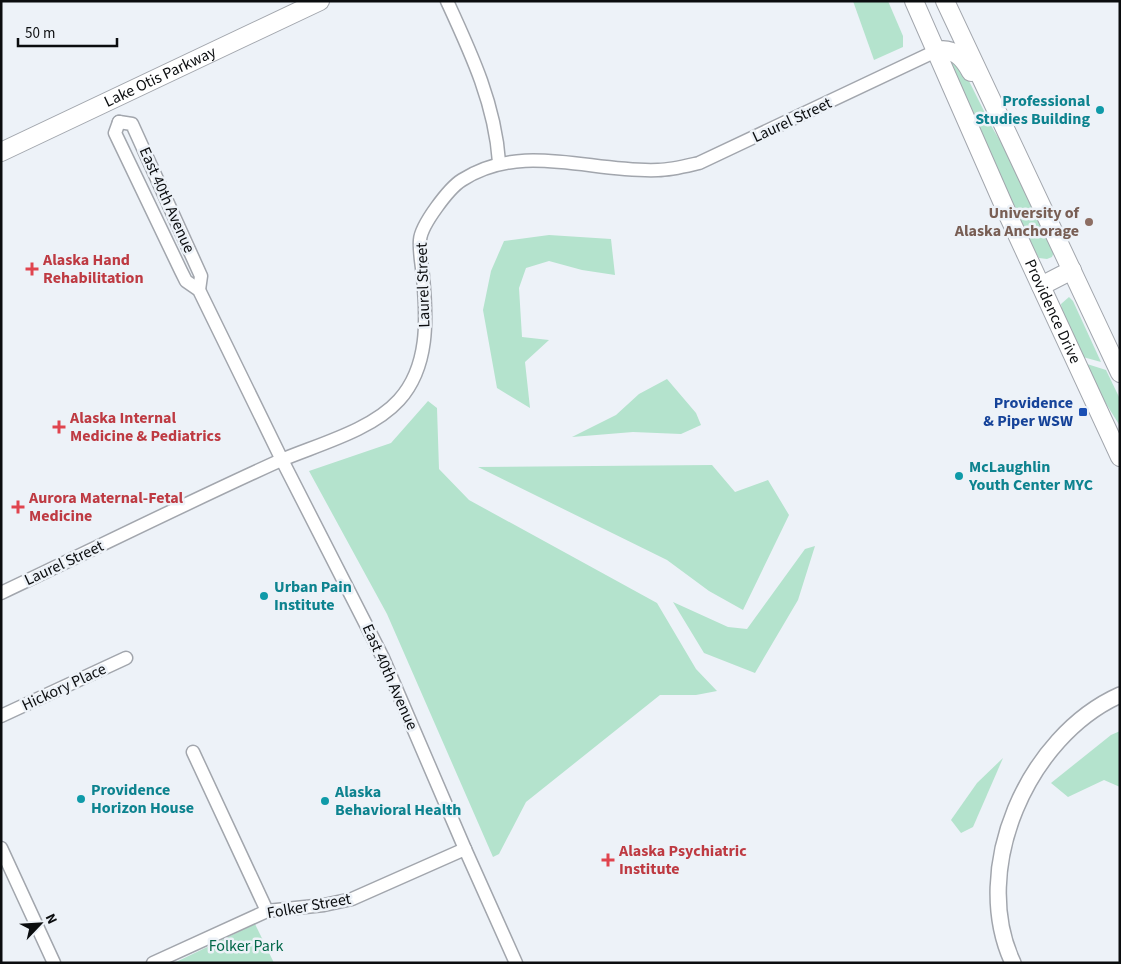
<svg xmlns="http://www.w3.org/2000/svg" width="1121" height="964" font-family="'Source Sans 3',sans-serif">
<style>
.green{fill:#b4e3cd}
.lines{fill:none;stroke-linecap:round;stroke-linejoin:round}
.minor-casing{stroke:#a2a6ad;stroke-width:15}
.tertiary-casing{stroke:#a2a6ad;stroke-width:18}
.secondary-casing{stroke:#a2a6ad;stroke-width:20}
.minor{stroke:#fff;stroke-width:12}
.tertiary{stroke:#fff;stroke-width:15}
.secondary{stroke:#fff;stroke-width:18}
.culture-dot{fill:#0f9aa8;stroke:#edf2f8;stroke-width:2}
.education-dot{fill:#8d6e63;stroke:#edf2f8;stroke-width:2}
.health-dot{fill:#e0444e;stroke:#edf2f8;stroke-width:2}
.transit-dot{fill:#1a4fb4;stroke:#edf2f8;stroke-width:2}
.labels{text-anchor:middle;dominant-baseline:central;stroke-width:5;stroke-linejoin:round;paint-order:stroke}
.street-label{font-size:16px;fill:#0b0d0f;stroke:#edf2f8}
.culture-label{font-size:16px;font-weight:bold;fill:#0d838f;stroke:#edf2f8;text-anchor:start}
.education-label{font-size:16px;font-weight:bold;fill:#785e54;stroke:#edf2f8;text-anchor:end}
.health-label{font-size:16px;font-weight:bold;fill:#be3a42;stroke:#edf2f8;text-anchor:start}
.transit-label{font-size:16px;font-weight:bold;fill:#164399;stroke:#edf2f8;text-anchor:end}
.park-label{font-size:16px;fill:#026849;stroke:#edf2f8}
</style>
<rect width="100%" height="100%" fill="#edf2f8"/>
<g class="green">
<path d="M853,1H888L903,36V47L874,60Z"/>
<path d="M947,58L954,60L966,75L993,129L1013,162L1054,252L1052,257L1047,259L1039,258L1030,242Z"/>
<path d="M549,235L611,239L615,275L582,270L549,261L526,268L519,288L522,337L549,340L525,362L530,408L497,388L483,310L491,271L504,241Z"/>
<path d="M1069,297L1073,301L1101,362L1083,357L1062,311L1061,304Z"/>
<path d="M1087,364L1106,370L1120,399V426L1100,394Z"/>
<path d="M667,379L696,413L701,425L681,434L633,432L572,437L616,415L639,394Z"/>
<path d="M428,401L437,408L439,469L469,500L657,603L696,669L717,691L696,695H660L526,802L499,854L493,857L387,614L309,471L391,443Z"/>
<path d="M712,465L735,492L768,480L789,515L743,610L709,591L667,560L478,467Z"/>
<path d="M815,546L798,600L755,673L704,653L673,602L728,627L747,629L805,549Z"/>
<path d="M1120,731V787L1104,780L1068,797L1051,783L1111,735Z"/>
<path d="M1003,758L973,827L961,833L951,820L977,783Z"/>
<path d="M255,924L274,963H174Z"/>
</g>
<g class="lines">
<g class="minor-casing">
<g id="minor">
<path d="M447,1C471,53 495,104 499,162"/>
<path d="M119,122L115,133L181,271L186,281L199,290L282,460L383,658L465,849L516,963"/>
<path d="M119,122L132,124L201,276L199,290"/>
<path d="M1,593C94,549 186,503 279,461C316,445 371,431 399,400C429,367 427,319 423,277C422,265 419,252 420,240C421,225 449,188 462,180C523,141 591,173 658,170C671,170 686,166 699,163L936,51"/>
<path d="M1,716L126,658"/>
<path d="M193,752L267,911"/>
<path d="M1,848L54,963"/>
<path d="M153,963L267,911L324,905L352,899L465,849"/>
</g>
</g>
<g class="tertiary-casing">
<path id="tertiary" d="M1013,963C969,869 1028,736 1120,695"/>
</g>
<g class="secondary-casing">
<g id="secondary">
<path id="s1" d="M914,1L1008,215L1120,457"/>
<path d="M945,1L1120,373"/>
<path d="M936,51C953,47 963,57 971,72"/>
<path id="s2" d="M1,152L320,1"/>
<path d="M1041,286L1072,270"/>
</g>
</g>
<use href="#minor" class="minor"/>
<use href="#tertiary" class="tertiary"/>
<use href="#secondary" class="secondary"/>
</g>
<g class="culture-dot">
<circle cx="1100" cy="110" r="5"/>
<circle cx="959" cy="476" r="5"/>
<circle cx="264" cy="596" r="5"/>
<circle cx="81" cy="799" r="5"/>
<circle cx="325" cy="801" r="5"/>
</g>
<circle class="education-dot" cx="1089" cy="222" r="5"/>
<g class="health-dot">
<path d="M29.5 261.5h5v5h5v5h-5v5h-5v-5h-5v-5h5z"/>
<path d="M56.5 419.5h5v5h5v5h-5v5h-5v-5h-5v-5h5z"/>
<path d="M15.5 499.5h5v5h5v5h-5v5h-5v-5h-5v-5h5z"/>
<path d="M605.5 852.5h5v5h5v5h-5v5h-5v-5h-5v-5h5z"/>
</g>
<rect class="transit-dot" x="1078" y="407" width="10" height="10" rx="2.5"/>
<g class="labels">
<g class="street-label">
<text stroke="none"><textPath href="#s2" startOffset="176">Lake Otis Parkway</textPath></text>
<text transform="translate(792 120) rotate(-25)">Laurel Street</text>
<text transform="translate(167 200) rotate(66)">East 40th Avenue</text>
<text transform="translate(423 285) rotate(-92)">Laurel Street</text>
<text stroke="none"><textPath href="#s1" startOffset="340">Providence Drive</textPath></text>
<text transform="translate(64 563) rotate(-25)">Laurel Street</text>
<text transform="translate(390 677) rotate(66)">East 40th Avenue</text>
<text transform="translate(64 687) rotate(-25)">Hickory Place</text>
<text transform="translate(309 906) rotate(-10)">Folker Street</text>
</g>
<g class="culture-label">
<text x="1090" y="101" text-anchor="end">Professional<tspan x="1090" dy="18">Studies Building</tspan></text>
<text x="969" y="467">McLaughlin<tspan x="969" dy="18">Youth Center MYC</tspan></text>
<text x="274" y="587">Urban Pain<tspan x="274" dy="18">Institute</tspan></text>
<text x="91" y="790">Providence<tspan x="91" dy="18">Horizon House</tspan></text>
<text x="335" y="792">Alaska<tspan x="335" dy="18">Behavioral Health</tspan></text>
</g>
<g class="education-label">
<text x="1079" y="213">University of<tspan x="1079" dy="18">Alaska Anchorage</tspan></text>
</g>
<g class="health-label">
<text x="43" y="260">Alaska Hand<tspan x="43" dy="18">Rehabilitation</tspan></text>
<text x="70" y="418">Alaska Internal<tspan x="70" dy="18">Medicine &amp; Pediatrics</tspan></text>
<text x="29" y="498">Aurora Maternal-Fetal<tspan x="29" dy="18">Medicine</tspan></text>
<text x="619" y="851">Alaska Psychiatric<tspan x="619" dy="18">Institute</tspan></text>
</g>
<g class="transit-label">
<text x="1073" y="403">Providence<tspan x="1073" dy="18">&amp; Piper WSW</tspan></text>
</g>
<g class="park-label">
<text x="246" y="946">Folker Park</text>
</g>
</g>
<rect width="1121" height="964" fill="none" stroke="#0b0d0f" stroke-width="5"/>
<g transform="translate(40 924) rotate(65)" stroke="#edf2f8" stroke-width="4" paint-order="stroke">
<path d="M0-4L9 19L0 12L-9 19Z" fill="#0b0d0f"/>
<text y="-8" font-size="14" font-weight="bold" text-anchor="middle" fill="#0b0d0f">N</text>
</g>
<path d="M18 38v8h99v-8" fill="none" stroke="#0b0d0f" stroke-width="2.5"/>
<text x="25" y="38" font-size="15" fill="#0b0d0f" stroke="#edf2f8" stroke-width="4" paint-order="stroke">50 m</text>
</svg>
